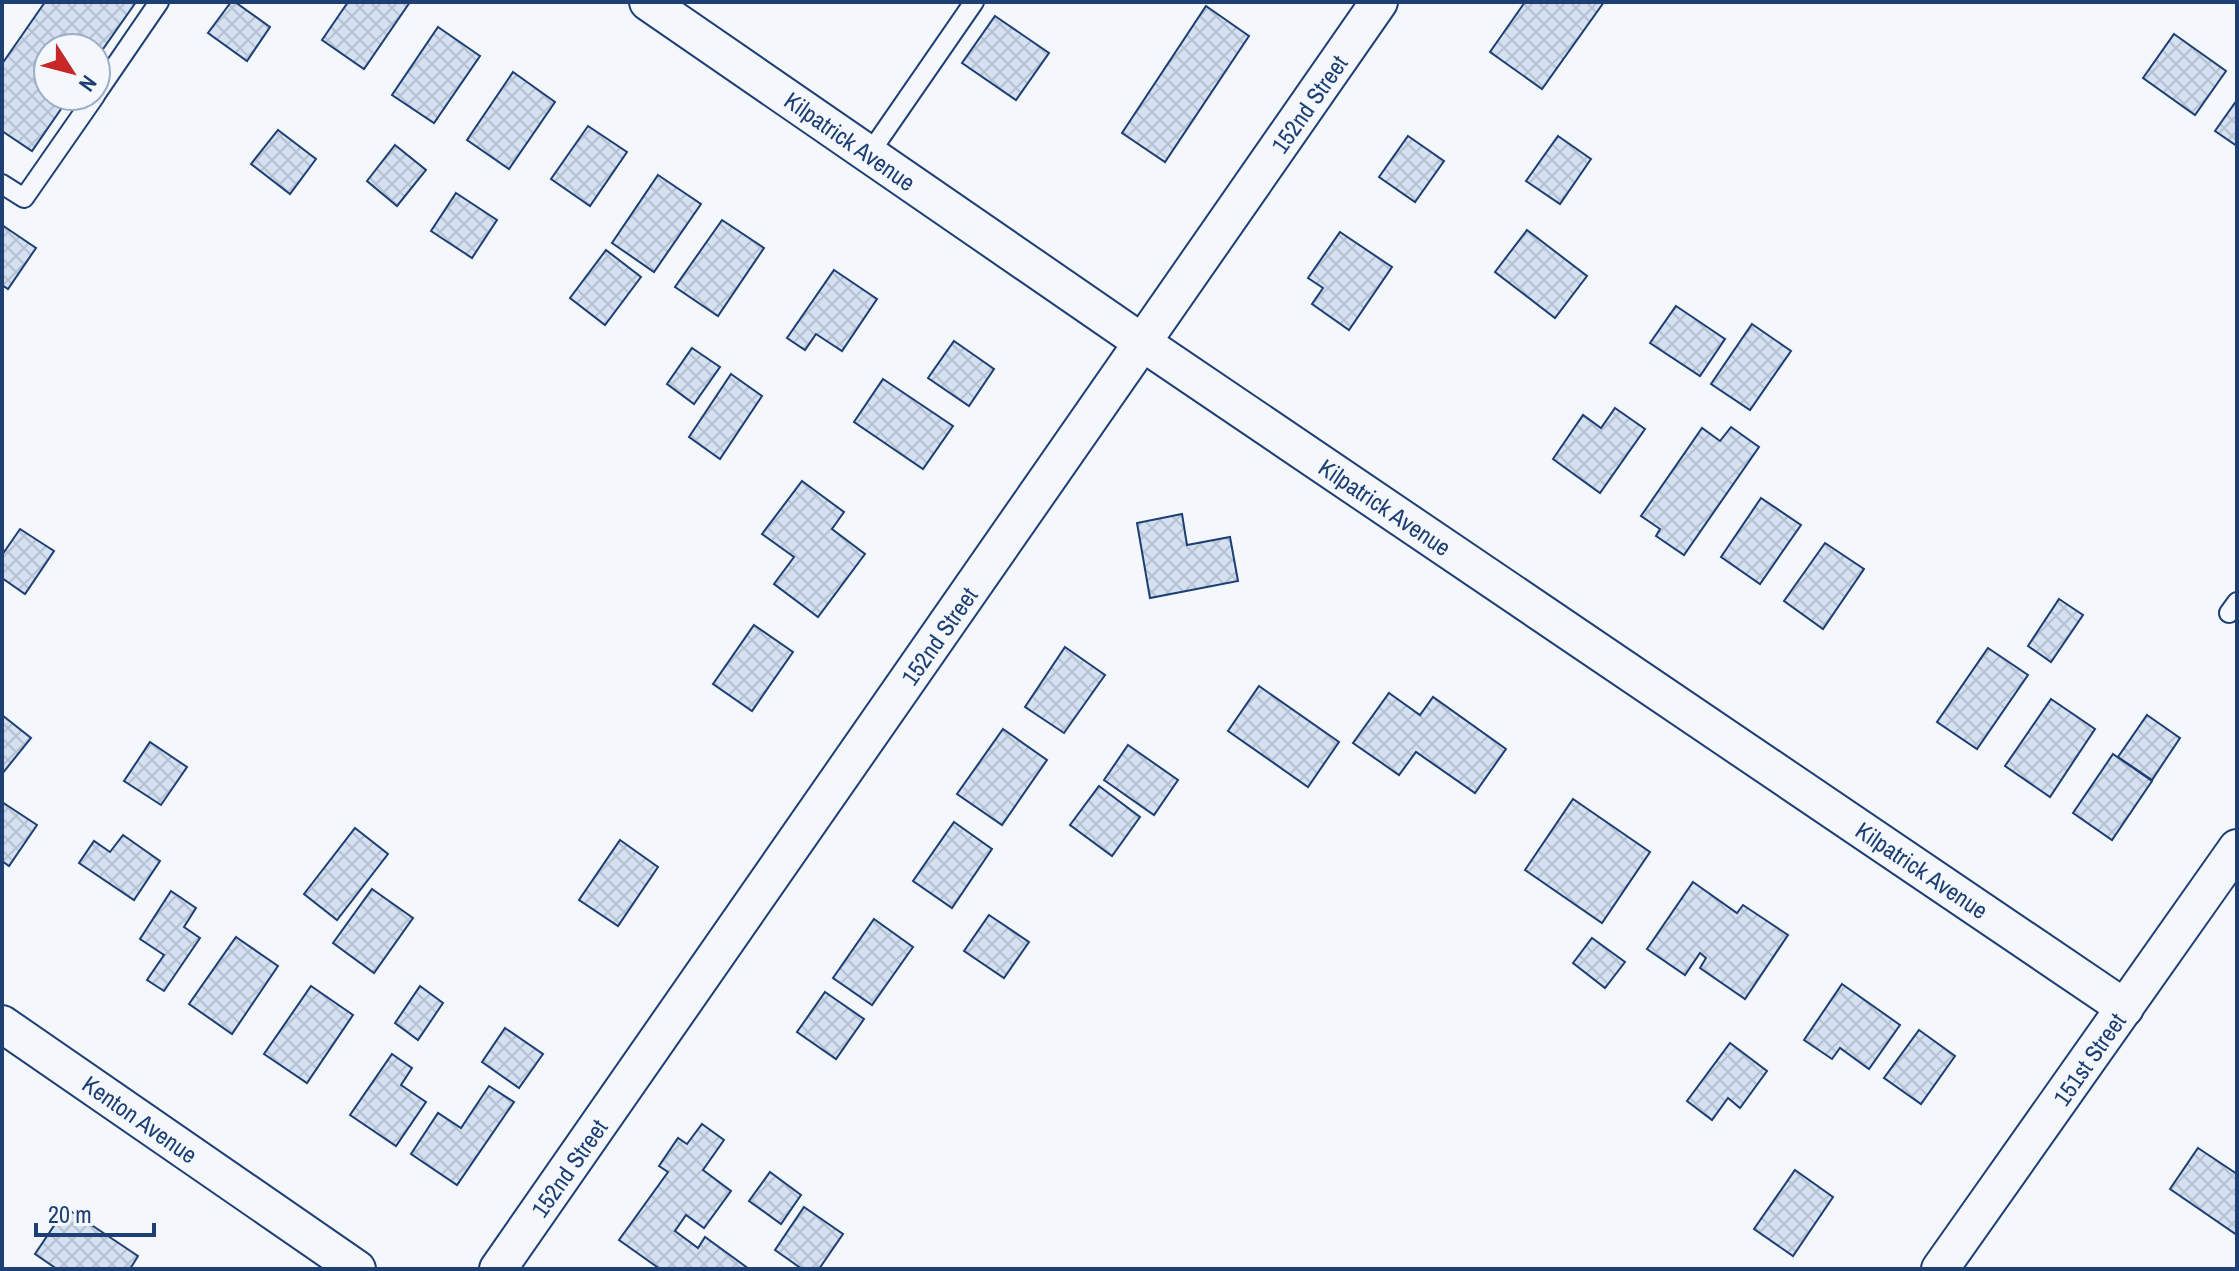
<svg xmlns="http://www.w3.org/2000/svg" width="2239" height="1271" font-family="'Archivo Narrow',sans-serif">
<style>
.building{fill:url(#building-cross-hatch);stroke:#1d3f73;stroke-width:2}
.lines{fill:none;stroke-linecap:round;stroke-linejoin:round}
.service-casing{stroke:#1d3f73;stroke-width:22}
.minor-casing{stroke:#1d3f73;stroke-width:40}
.service{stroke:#f4f7fb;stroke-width:18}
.minor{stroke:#f4f7fb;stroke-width:36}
.labels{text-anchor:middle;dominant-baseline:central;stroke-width:6;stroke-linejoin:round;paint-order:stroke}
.street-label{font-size:24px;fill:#1d3f73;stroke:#f4f7fb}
</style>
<defs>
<pattern id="building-cross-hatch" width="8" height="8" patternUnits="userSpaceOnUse" patternTransform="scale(2)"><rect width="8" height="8" fill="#d5e0f0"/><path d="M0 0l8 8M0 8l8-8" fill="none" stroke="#b6c1d1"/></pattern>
</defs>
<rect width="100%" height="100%" fill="#f4f7fb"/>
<g class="building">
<path d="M45,2H136L96,59V48H48V96H70L32,151L2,131V64Z"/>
<path d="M231,2H235L270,27L247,61L208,33Z"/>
<path d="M348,2H410L364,69L322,40Z"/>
<path d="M1525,2H1604L1542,89L1490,52Z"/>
<path d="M1206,6L1249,36L1165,162L1122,133Z"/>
<path d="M995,16L1049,53L1016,100L962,63Z"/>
<path d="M438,27L480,56L434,123L392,95Z"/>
<path d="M2174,34L2226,71L2195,115L2143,78Z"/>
<path d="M513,72L555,102L509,169L467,140Z"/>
<path d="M2237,100V146L2215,131Z"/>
<path d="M588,126L627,152L590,206L551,179Z"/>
<path d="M278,130L316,159L290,194L251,164Z"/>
<path d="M1408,136L1444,161L1415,202L1379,177Z"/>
<path d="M1558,136L1591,159L1560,204L1526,181Z"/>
<path d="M395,145L426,170L397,206L367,181Z"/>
<path d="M658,175L701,204L654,272L612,243Z"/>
<path d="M456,193L497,220L472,258L431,231Z"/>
<path d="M722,220L764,248L718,316L675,287Z"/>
<path d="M2,225L36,248L8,289L2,285Z"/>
<path d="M1527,230L1587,276L1555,318L1495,272Z"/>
<path d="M1340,232L1392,267L1349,330L1312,304L1323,288L1308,278Z"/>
<path d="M606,250L641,277L605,325L570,298Z"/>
<path d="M834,270L877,299L842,351L816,334L805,350L787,338Z"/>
<path d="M1676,306L1725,339L1700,376L1650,343Z"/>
<path d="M1752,324L1791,351L1750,410L1711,384Z"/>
<path d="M954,341L994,369L969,406L928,378Z"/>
<path d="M692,348L720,367L694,404L667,384Z"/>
<path d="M731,374L762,396L720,459L689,437Z"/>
<path d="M883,379L953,426L923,469L854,422Z"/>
<path d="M1615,408L1645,429L1600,493L1553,459L1583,415L1601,428Z"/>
<path d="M1731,427L1759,447L1684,555L1656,536L1660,529L1641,516L1702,428L1720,441Z"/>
<path d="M802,481L844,512L832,529L865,554L818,617L774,584L794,557L762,534Z"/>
<path d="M1761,498L1801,525L1760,584L1721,557Z"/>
<path d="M1182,514L1187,545L1230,537L1238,581L1150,598L1137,523Z"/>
<path d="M20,529L54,551L25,594L2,578V555Z"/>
<path d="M1825,543L1864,569L1823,629L1784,601Z"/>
<path d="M2059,599L2083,615L2051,662L2028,646Z"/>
<path d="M754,625L793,652L752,711L713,684Z"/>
<path d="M1065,647L1105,675L1064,733L1025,707Z"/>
<path d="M1988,648L2028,675L1977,749L1937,722Z"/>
<path d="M1259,686L1339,742L1308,787L1228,731Z"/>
<path d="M1389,693L1420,715L1433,697L1506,749L1475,793L1416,752L1399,775L1353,743Z"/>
<path d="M2051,699L2095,729L2050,797L2005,766Z"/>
<path d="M2,715L31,738L2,774Z"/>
<path d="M2147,715L2180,738L2152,780L2118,757Z"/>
<path d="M1003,729L1047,760L1002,825L957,794Z"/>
<path d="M150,742L187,767L161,805L124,781Z"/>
<path d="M1128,745L1178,780L1154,815L1104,780Z"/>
<path d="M2113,754L2152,781L2112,840L2073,813Z"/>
<path d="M1099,786L1140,817L1112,856L1070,825Z"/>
<path d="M1573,799L1650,852L1602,923L1525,870Z"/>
<path d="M2,802L37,825L9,866L2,861Z"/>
<path d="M954,822L992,849L952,908L913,881Z"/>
<path d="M355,828L388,854L337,920L304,894Z"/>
<path d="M123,835L160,861L134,900L79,863L94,841L110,852Z"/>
<path d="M620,840L658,867L618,926L579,900Z"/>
<path d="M1693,882L1737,913L1743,905L1788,935L1745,999L1700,968L1706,958L1700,953L1685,975L1647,949Z"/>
<path d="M372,889L413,918L374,973L333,943Z"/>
<path d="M171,891L196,908L184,927L200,938L164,991L147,980L164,955L140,939Z"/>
<path d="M989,915L1029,942L1004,978L964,951Z"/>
<path d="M874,919L913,947L872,1005L833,978Z"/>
<path d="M236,937L278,966L232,1034L189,1004Z"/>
<path d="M1592,938L1625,962L1605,988L1573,963Z"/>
<path d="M1842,984L1900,1025L1869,1069L1840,1048L1832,1059L1804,1040Z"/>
<path d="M311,986L353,1015L307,1083L264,1054Z"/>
<path d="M420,986L443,1003L418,1040L395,1023Z"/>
<path d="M825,992L864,1019L836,1059L797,1032Z"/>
<path d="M505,1028L543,1054L519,1088L482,1062Z"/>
<path d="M1919,1030L1955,1056L1921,1104L1884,1078Z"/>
<path d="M1730,1043L1767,1071L1740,1108L1728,1098L1712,1120L1687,1101Z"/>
<path d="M392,1054L412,1068L401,1085L426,1102L396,1146L350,1115Z"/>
<path d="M489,1086L514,1102L457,1185L411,1154L438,1113L461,1128Z"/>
<path d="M702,1124L724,1140L703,1170L731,1191L704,1228L686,1215L675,1231L698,1248L705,1237L749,1269H660L619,1240L668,1172L659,1166L678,1138L687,1144Z"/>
<path d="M2198,1148L2237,1174V1235L2170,1189Z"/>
<path d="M1795,1170L1833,1197L1793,1256L1754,1229Z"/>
<path d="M770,1172L801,1195L781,1224L749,1201Z"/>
<path d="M804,1207L843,1234L819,1269H802L775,1250Z"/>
<path d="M66,1208L138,1256L130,1269H57L35,1254Z"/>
</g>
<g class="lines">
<g class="service-casing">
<g id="service">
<path d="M96,94L159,2"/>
<path d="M869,154L974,2"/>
<path d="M2,184L24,198L95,96"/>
<path d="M2229,613L2237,602"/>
</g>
</g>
<g class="minor-casing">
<g id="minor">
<path d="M648,2L1143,343L2125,1008"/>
<path d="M2,1024L357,1269"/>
<path d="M498,1269L1379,2"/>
<path d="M1940,1269L2237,848"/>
</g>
</g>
<use href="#service" class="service"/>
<use href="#minor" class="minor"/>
</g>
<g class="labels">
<g class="street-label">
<text transform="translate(1309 104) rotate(-55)">152nd Street</text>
<text transform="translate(850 141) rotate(35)">Kilpatrick Avenue</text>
<text transform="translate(1385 507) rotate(34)">Kilpatrick Avenue</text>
<text transform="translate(939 636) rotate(-55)">152nd Street</text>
<text transform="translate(1922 870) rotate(34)">Kilpatrick Avenue</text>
<text transform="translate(2089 1059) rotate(-55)">151st Street</text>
<text transform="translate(140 1119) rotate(35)">Kenton Avenue</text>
<text transform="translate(569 1168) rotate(-55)">152nd Street</text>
</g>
</g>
<rect width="2239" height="1271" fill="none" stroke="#1d3f73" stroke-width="8"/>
<g transform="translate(72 72) rotate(126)"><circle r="38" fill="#f4f7fb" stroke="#9eadc5" stroke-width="2"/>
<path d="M0-6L14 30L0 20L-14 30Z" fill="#c62828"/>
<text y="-12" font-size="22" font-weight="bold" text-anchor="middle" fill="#1d3f73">N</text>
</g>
<path d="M36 1223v12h118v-12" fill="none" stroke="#1d3f73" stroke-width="4"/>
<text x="48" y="1223" font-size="24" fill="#1d3f73" stroke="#f4f7fb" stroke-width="6" paint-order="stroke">20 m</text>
</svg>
